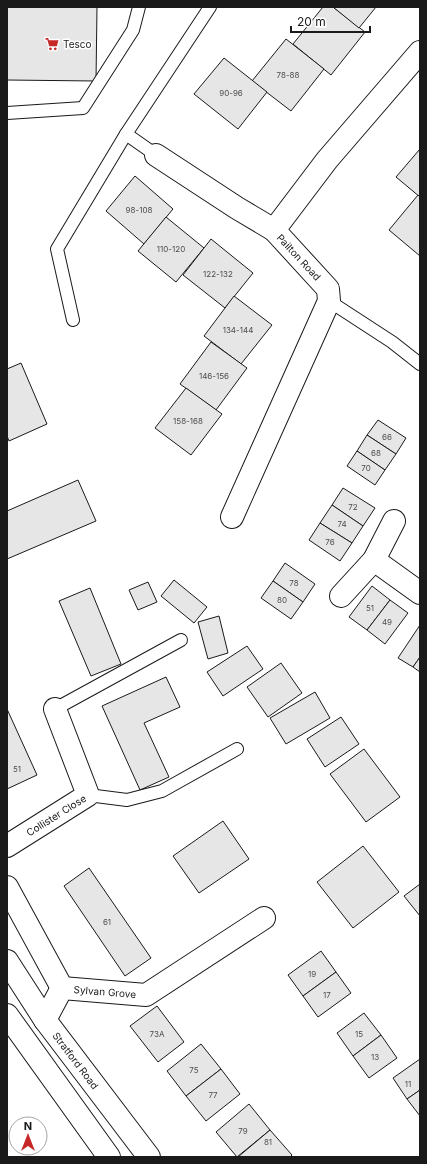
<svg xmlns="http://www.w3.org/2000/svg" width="427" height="1164" font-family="Inter,sans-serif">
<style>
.building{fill:#e6e6e6;stroke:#1a1a1a}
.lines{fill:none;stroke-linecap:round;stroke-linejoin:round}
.service-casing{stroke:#1a1a1a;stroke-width:14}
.minor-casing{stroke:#1a1a1a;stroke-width:24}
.trunk-casing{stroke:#1a1a1a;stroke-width:24}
.service{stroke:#fff;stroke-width:12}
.minor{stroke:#fff;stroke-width:22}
.trunk{stroke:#fff;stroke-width:22}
.labels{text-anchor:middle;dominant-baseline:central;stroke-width:3;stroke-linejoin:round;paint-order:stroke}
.number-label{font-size:8px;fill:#4d4d4d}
.poi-label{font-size:10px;fill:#1a1a1a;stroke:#fff;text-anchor:start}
.street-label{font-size:10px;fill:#1a1a1a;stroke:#fff}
</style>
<rect width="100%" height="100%" fill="#fff"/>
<g class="building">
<path d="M7,7H97L96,81L7,80V85Z"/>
<path d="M323,7H333L365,32L331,75L293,44Z"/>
<path d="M333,7H376L359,28Z"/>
<path d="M286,39L324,69L291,111L252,81Z"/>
<path d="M224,58L267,92L238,129L194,94Z"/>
<path d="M420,149V197L396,177Z"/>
<path d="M135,176L173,209L144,244L106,211Z"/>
<path d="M418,195L420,197V256L389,230Z"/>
<path d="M166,217L204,248L176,282L138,251Z"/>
<path d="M211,239L253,273L225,308L183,275Z"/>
<path d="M234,296L272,325L241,364L204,336Z"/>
<path d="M211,342L247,368L216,410L180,384Z"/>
<path d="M21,363L47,424L9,441L7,436V369Z"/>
<path d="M186,388L222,414L191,455L155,428Z"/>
<path d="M378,420L406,438L396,454L367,435Z"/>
<path d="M367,435L396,454L385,470L357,451Z"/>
<path d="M357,451L385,470L375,485L347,466Z"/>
<path d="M78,480L96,521L7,559V511Z"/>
<path d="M343,488L375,508L363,526L332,505Z"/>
<path d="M332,505L363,526L352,543L320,523Z"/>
<path d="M320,523L352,543L340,561L309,540Z"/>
<path d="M285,563L315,584L303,602L273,581Z"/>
<path d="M174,580L207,607L194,623L161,596Z"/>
<path d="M273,581L303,602L291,619L261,598Z"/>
<path d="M148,582L157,602L138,610L129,590Z"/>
<path d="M372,586L390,600L367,630L349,617Z"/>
<path d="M90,588L121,664L91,676L59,601Z"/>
<path d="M390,600L408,613L385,644L367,630Z"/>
<path d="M219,616L228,653L208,659L198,622Z"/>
<path d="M420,625V657L413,667L398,658Z"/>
<path d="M247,646L263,669L223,696L207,672Z"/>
<path d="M420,657V672L413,667Z"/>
<path d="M281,663L302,693L268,717L247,687Z"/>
<path d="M166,677L180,707L144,723L169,777L140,790L102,706Z"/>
<path d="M315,692L330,718L286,744L270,718Z"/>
<path d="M7,709L37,775L7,789Z"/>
<path d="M341,717L359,744L325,767L307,739Z"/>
<path d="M364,749L400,797L366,822L330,774Z"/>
<path d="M223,821L249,859L199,893L173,856Z"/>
<path d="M363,846L399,892L353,928L317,882Z"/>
<path d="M89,868L151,958L125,976L64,886Z"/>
<path d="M420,884V916L404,896Z"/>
<path d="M321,951L336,972L303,996L288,975Z"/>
<path d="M336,972L351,993L318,1017L303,996Z"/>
<path d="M157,1006L184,1042L158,1062L130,1026Z"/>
<path d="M364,1013L381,1035L353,1056L337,1033Z"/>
<path d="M381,1035L397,1058L369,1078L353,1056Z"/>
<path d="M201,1044L221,1069L186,1096L167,1071Z"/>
<path d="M420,1059V1090L407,1099L393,1078Z"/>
<path d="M221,1069L240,1094L206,1121L186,1096Z"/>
<path d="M420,1090V1116L407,1099Z"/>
<path d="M249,1104L270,1130L237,1157L216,1132Z"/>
<path d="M270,1130L292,1155L290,1157H238Z"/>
</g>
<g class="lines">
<g class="service-casing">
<g id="service">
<path d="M7,113L83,108L133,30L139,7"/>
<path d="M156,155L126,134L210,7"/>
<path d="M329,301L392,342L420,364"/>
<path d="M73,320L57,249L126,134"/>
<path d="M55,709L181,640"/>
<path d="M88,795L127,800L162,791L237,749"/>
</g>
</g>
<g class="minor-casing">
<g id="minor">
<path d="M156,155L237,208L274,230"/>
<path d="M232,517L329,301L328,289L274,230L327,160L420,52"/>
<path d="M374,560L420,593"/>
<path d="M341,596L374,560L394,521"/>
<path id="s1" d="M7,846L88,795L55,709"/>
<path d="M7,887L62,988"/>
<path id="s2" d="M62,988L146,995L264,918"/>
<path d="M45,1020L62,988"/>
</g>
</g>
<g class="trunk-casing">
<g id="trunk">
<path id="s3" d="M7,961L45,1020L149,1157"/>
<path d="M7,1015L109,1157"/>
</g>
</g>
<use href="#service" class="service"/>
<use href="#minor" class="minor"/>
<use href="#trunk" class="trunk"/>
</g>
<defs>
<g id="supermarket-bare" transform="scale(1.08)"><path d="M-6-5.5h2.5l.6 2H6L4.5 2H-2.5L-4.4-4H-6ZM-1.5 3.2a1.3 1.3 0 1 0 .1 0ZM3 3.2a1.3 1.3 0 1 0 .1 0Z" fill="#c62828" stroke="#fff" stroke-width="2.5" paint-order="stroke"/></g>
</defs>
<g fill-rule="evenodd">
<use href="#supermarket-bare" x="52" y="44"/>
</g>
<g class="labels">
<g class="number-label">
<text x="288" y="75">78-88</text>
<text x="231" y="93">90-96</text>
<text x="139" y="210">98-108</text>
<text x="171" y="249">110-120</text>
<text x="218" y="274">122-132</text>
<text x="238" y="330">134-144</text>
<text x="214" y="376">146-156</text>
<text x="188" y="421">158-168</text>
<text x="387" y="437">66</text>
<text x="376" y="453">68</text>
<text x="366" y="468">70</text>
<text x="353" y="507">72</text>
<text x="342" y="524">74</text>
<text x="330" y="542">76</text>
<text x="294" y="583">78</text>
<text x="282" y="600">80</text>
<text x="370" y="608">51</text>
<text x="387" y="622">49</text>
<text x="17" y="769">51</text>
<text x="107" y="922">61</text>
<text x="312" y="974">19</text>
<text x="327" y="995">17</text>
<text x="157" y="1034">73A</text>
<text x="359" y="1034">15</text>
<text x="375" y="1057">13</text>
<text x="194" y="1070">75</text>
<text x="408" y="1084">11</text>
<text x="213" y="1095">77</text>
<text x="243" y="1131">79</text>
<text x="268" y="1142">81</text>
</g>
<g class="poi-label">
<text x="63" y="44">Tesco</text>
</g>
<g class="street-label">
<text transform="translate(299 257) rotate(47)">Pailton Road</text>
<text stroke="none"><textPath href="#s1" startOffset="58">Collister Close</textPath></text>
<text stroke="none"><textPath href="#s2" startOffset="43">Sylvan Grove</textPath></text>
<text stroke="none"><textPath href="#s3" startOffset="121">Stratford Road</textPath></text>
</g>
</g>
<rect width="427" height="1164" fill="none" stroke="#1a1a1a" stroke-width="16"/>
<g transform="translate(28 1136)"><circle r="19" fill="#ffffff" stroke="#a3a3a3"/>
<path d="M0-3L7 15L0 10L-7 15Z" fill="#c62828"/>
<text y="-6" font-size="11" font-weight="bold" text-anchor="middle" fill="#1a1a1a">N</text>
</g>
<path d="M291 26v6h79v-6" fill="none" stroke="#1a1a1a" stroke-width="2"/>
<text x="297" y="26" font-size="12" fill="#1a1a1a" stroke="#ffffff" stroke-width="3" paint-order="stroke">20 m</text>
</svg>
